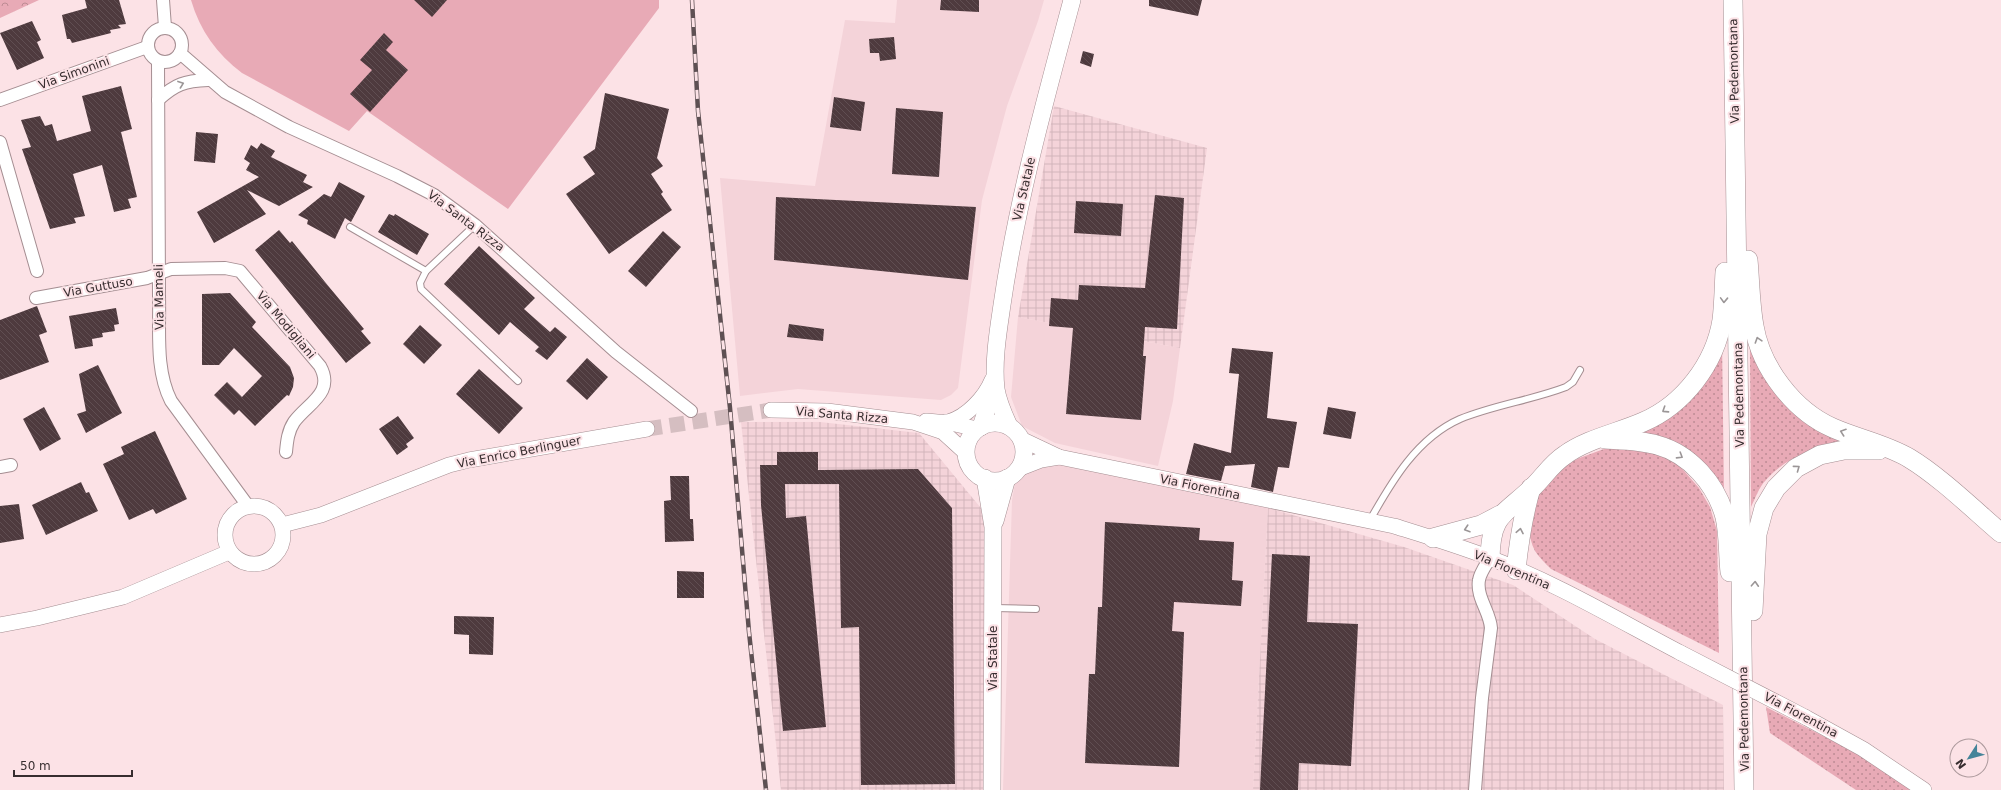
<svg xmlns="http://www.w3.org/2000/svg" width="2001" height="790" font-family="'DejaVu Sans',sans-serif">
<style>
.built{fill:#f4d3d9}
.industrial{fill:url(#industrial-grid)}
.grass{fill:url(#grass-dots)}
.park{fill:url(#park-crowns)}
.pitch{fill:#e8aab6}
.building{fill:url(#building-back-hatch)}
.lines{fill:none;stroke-linecap:round;stroke-linejoin:round}
.tertiary-tunnel{stroke:#d5bec1;stroke-width:15;stroke-dasharray:15 8;stroke-linecap:butt}
.service-casing{stroke:#a58e92;stroke-width:8}
.minor-casing{stroke:#a58e92;stroke-width:14}
.tertiary-casing{stroke:#a58e92;stroke-width:16}
.secondary-casing{stroke:#a58e92;stroke-width:18}
.primary-casing{stroke:#a58e92;stroke-width:20}
.service{stroke:#fff;stroke-width:6}
.minor{stroke:#fff;stroke-width:12}
.tertiary{stroke:#fff;stroke-width:15}
.secondary{stroke:#fff;stroke-width:17}
.primary{stroke:#fff;stroke-width:19}
.rail-casing{stroke:#5e5053;stroke-width:4.5}
.rail{stroke:#fce2e6;stroke-width:3;stroke-dasharray:9;stroke-linecap:butt}
.tertiary-bridge-casing{stroke:#a58e92;stroke-width:16;stroke-linecap:butt}
.tertiary-bridge{stroke:#fff;stroke-width:15}
.oneway{stroke:#9b9697}
.labels{text-anchor:middle;dominant-baseline:central;stroke-width:4;stroke-linejoin:round;paint-order:stroke}
.street-label{font-size:12px;fill:#372d2f;stroke:#fce2e6}
</style>
<defs>
<pattern id="industrial-grid" width="8" height="8" patternUnits="userSpaceOnUse"><rect width="8" height="8" fill="#f4d3d9"/><path d="M0 4h8M4 0v8" fill="none" stroke="#d2b5bb"/></pattern>
<pattern id="grass-dots" width="8" height="8" patternUnits="userSpaceOnUse"><rect width="8" height="8" fill="#e8aab6"/><path d="M2 2h.1M6 6h.1" fill="none" stroke="#bd8b94" stroke-width="1.8" stroke-linecap="round"/></pattern>
<pattern id="park-crowns" width="20" height="18" patternUnits="userSpaceOnUse"><rect width="20" height="18" fill="#e8aab6"/><path d="M2 6a3 3 0 1 1 6 0M12 15a3 3 0 1 1 6 0" fill="none" stroke="#bd8b94"/></pattern>
<pattern id="building-back-hatch" width="6" height="6" patternUnits="userSpaceOnUse"><rect width="6" height="6" fill="#4e3a3e"/><path d="M-1 5l2 2M0 0l6 6M5-1l2 2" fill="none" stroke="#604e52"/></pattern>
</defs>
<rect width="100%" height="100%" fill="#fce2e6"/>
<g class="built">
<path d="M897,0H1044L1038,21L1007,106L982,200L958,388L951,395L941,400L798,389L740,396L720,178L815,186L845,20L895,23Z"/>
<path d="M1018,317L1180,348L1173,401L1158,466L1055,443L1022,426L1011,397Z"/>
<path d="M1061,460L1268,508L1253,790H1003L1012,500L1015,483L1032,467Z"/>
</g>
<g class="industrial">
<path d="M1054,106L1207,148L1180,348L1018,317Z"/>
<path d="M741,422H820L919,433L985,513L984,790H781Z"/>
<path d="M1268,508L1404,547L1513,585L1595,639L1723,705L1724,790H1253Z"/>
</g>
<g class="grass">
<path d="M1722,339L1724,495L1693,454L1667,438L1637,434Z"/>
<path d="M1750,348C1764,378 1780,405 1808,425C1817,431 1829,435 1839,441C1812,449 1785,458 1766,480C1759,487 1755,499 1751,507Z"/>
<path d="M1604,449H1635L1656,454L1678,464L1699,488L1710,507L1717,531L1719,653L1551,569C1546,564 1539,557 1535,551C1518,518 1543,477 1573,461C1583,456 1594,453 1604,449Z"/>
<path d="M1766,707L1866,758L1912,790H1856L1770,733Z"/>
</g>
<path class="park" d="M0,0H39L0,18Z"/>
<path class="pitch" d="M191,0H659V8L508,209L367,111L349,131L242,73C217,54 200,31 191,0Z"/>
<g class="building">
<path d="M85,0H119L126,24L118,25L121,28L110,30L111,33L72,43L70,39H67L62,15L87,8Z"/>
<path d="M414,0H447L432,17Z"/>
<path d="M941,0H979V12L940,10Z"/>
<path d="M1149,0H1202L1198,16L1149,6Z"/>
<path d="M32,21L41,40L37,42L44,58L17,70L0,33Z"/>
<path d="M384,33L393,42L386,50L408,70L370,112L350,94L372,70L360,60Z"/>
<path d="M894,37L896,59L880,61L879,53H870L869,39Z"/>
<path d="M1083,51L1094,54L1091,67L1080,63Z"/>
<path d="M121,86L132,129L121,132L137,197L128,199L131,208L114,212L102,165L73,174L85,216L74,218L76,223L50,229L22,149L31,147L21,120L40,116L45,126L52,124L57,141L91,131L82,96Z"/>
<path d="M605,93L669,109L657,158L663,166L651,174L663,192L661,194L672,210L609,254L566,194L595,174L583,157L595,149Z"/>
<path d="M834,97L865,102L861,131L830,127Z"/>
<path d="M896,108L943,112L939,177L892,174Z"/>
<path d="M196,132L218,134L215,163L194,161Z"/>
<path d="M261,143L275,151L271,157L307,175L303,182L313,187L279,206L247,190L266,214L214,243L197,212L259,177L246,170L250,163L244,159L251,145L257,149Z"/>
<path d="M339,182L365,196L351,222L345,218L335,239L307,224L308,220L298,215L324,194L331,197Z"/>
<path d="M1155,195L1184,198L1177,329L1145,327L1143,356H1146L1141,420L1066,414L1073,328L1049,326L1051,298L1078,300L1079,285L1145,288Z"/>
<path d="M776,197L976,207L968,280L774,260Z"/>
<path d="M1076,201L1123,204L1121,236L1074,233Z"/>
<path d="M389,214L394,216L395,214L429,234L417,255L378,232Z"/>
<path d="M279,230L290,243L292,241L325,282L364,329L361,331L371,343L346,363L255,250Z"/>
<path d="M663,231L681,247L646,287L628,271Z"/>
<path d="M479,246L535,298L524,309L550,332L555,327L567,337L547,360L535,351L539,347L510,322L499,335L444,284Z"/>
<path d="M230,293L256,322L252,327L290,367L294,378L293,387L289,396L287,395L255,426L239,410L234,415L214,395L227,382L242,397L262,376L234,348L219,365H202V294Z"/>
<path d="M37,306L47,332L39,335L49,362L0,380V320Z"/>
<path d="M116,308L119,324L114,325L115,331L102,333L103,337L92,339L93,346L75,349L69,316Z"/>
<path d="M789,324L824,329L823,341L787,337Z"/>
<path d="M420,325L442,345L424,364L403,344Z"/>
<path d="M1232,348L1273,352L1267,418L1297,422L1289,468L1278,467L1273,492L1251,487L1255,464L1225,466L1221,481L1186,474L1194,443L1231,453L1239,374L1229,373Z"/>
<path d="M587,358L608,377L587,400L566,381Z"/>
<path d="M98,365L122,413L86,433L77,414L86,411L79,374Z"/>
<path d="M479,369L523,408L499,434L456,394Z"/>
<path d="M44,407L61,439L40,451L23,419Z"/>
<path d="M1328,407L1356,412L1351,439L1323,434Z"/>
<path d="M398,416L414,438L406,444L408,447L397,455L379,429Z"/>
<path d="M155,431L187,499L156,514L153,509L129,520L103,464L124,454L121,447Z"/>
<path d="M777,452H818V470L918,469L952,508L955,784L861,785L859,627L841,628L839,484H785L786,518L806,516L826,727L783,731L761,505L760,465H777Z"/>
<path d="M670,476H689L690,519H693L694,541L665,542L664,501L671,500Z"/>
<path d="M81,482L86,493L89,492L98,511L46,535L32,505Z"/>
<path d="M19,504L24,539L0,543V506Z"/>
<path d="M1105,522L1200,528L1199,540L1234,542L1232,580L1243,581L1241,606L1174,602L1172,631L1184,632L1179,767L1085,763L1089,674H1095L1098,607H1102Z"/>
<path d="M1272,554L1310,556L1307,622L1358,624L1351,766L1299,763L1298,790H1260Z"/>
<path d="M677,571L704,572V598H677Z"/>
<path d="M454,616L494,617L493,655L469,654V635L454,634Z"/>
</g>
<g class="lines">
<path class="tertiary-tunnel" d="M647,429L771,410"/>
<g class="service-casing">
<g id="service">
<path d="M475,225L426,271L420,283L421,289L518,381"/>
<path d="M350,227L426,271"/>
<path d="M1370,520C1392,481 1417,438 1460,419C1494,405 1532,400 1566,387L1573,382L1580,370"/>
<path d="M994,608L1036,609"/>
</g>
</g>
<g class="minor-casing">
<g id="minor">
<path d="M163,0L165,27"/>
<circle cx="165" cy="45" r="17"/>
<path d="M180,53L225,92L289,127L397,176L434,195L475,225L616,352L691,411"/>
<path d="M158,61C159,139 158,218 159,296C160,330 155,370 171,401L248,506"/>
<path d="M0,100L147,47"/>
<path d="M158,100C175,84 185,81 208,80"/>
<path d="M0,142L37,271"/>
<path d="M36,298L147,278L171,269L225,268L240,271L320,366C335,393 308,403 294,422C288,431 287,441 286,452"/>
<path d="M0,467L11,465"/>
<path d="M1475,790L1482,698L1491,628C1490,612 1476,597 1479,580C1480,573 1486,565 1490,558"/>
</g>
</g>
<g class="tertiary-casing">
<g id="tertiary">
<path d="M771,410L827,411L913,422L943,432L966,453"/>
<path d="M926,421C933,421 941,423 948,422C967,417 985,397 992,380"/>
<path d="M946,422L977,429"/>
<path d="M1021,439L1059,457L1394,526C1426,536 1459,546 1490,558C1556,583 1618,620 1681,653"/>
<path d="M1018,469L1041,460L1059,457"/>
<circle cx="254" cy="535" r="29"/>
<path d="M282,525L321,515L449,465L469,460L647,429"/>
<path d="M0,625L37,618L123,597L229,552"/>
<path d="M1805,717L1863,749L1924,790"/>
</g>
</g>
<g class="secondary-casing">
<g id="secondary">
<circle cx="995" cy="452" r="29"/>
<path d="M1009,426C1004,415 998,402 996,389C993,362 998,332 1002,305C1017,201 1045,101 1072,0"/>
<path d="M981,427L995,384"/>
<path d="M985,478L993,527L992,790"/>
<path d="M995,521L1007,478"/>
</g>
</g>
<g class="primary-casing">
<g id="primary">
<path d="M1733,0L1744,790"/>
<path d="M1748,260C1750,281 1750,304 1754,326C1761,368 1794,411 1833,428C1858,439 1885,444 1909,458C1939,476 1973,509 2001,533"/>
<path d="M1605,439C1622,440 1640,440 1657,445C1690,454 1716,484 1725,517C1729,535 1728,554 1730,572"/>
<path d="M1433,538L1481,525L1500,515"/>
<path d="M1490,558C1491,515 1503,515 1531,489C1543,478 1551,464 1565,455C1587,439 1618,433 1643,422C1683,405 1715,364 1722,320C1724,304 1724,288 1725,272"/>
<path d="M1516,570C1519,541 1523,515 1531,488"/>
<path d="M1753,611L1757,534L1764,508L1776,488L1796,468L1820,455L1844,450H1879"/>
</g>
</g>
<use href="#service" class="service"/>
<use href="#minor" class="minor"/>
<use href="#tertiary" class="tertiary"/>
<use href="#secondary" class="secondary"/>
<use href="#primary" class="primary"/>
<g class="rail-casing">
<path id="rail" d="M692,0L698,111L730,408L749,632L766,790"/>
</g>
<use href="#rail" class="rail"/>
<g class="tertiary-bridge-casing">
<path id="tertiary-bridge" d="M1681,653L1805,717"/>
</g>
<use href="#tertiary-bridge" class="tertiary-bridge"/>
</g>
<defs><path id="oneway-chevron" d="M-2-3.5L2.5 0L-2 3.5" fill="none" stroke-width="1.6" stroke-linecap="round" stroke-linejoin="round"/></defs>
<g class="oneway">
<use href="#oneway-chevron" transform="translate(181 84) rotate(-20)"/>
<use href="#oneway-chevron" transform="translate(1724 300) rotate(92)"/>
<use href="#oneway-chevron" transform="translate(1758 340) rotate(-108)"/>
<use href="#oneway-chevron" transform="translate(1665 410) rotate(147)"/>
<use href="#oneway-chevron" transform="translate(1843 432) rotate(-161)"/>
<use href="#oneway-chevron" transform="translate(1680 456) rotate(32)"/>
<use href="#oneway-chevron" transform="translate(1797 468) rotate(-36)"/>
<use href="#oneway-chevron" transform="translate(1467 529) rotate(162)"/>
<use href="#oneway-chevron" transform="translate(1520 531) rotate(-79)"/>
<use href="#oneway-chevron" transform="translate(1755 584) rotate(-87)"/>
</g>
<g class="labels">
<g class="street-label">
<text transform="translate(1734 71) rotate(-91)">Via Pedemontana</text>
<text transform="translate(74 73) rotate(-20)">Via Simonini</text>
<text transform="translate(1024 189) rotate(-77)">Via Statale</text>
<text transform="translate(466 221) rotate(37)">Via Santa Rizza</text>
<text transform="translate(98 287) rotate(-10)">Via Guttuso</text>
<text transform="translate(159 297) rotate(-91)">Via Mameli</text>
<text transform="translate(286 325) rotate(50)">Via Modigliani</text>
<text transform="translate(1739 395) rotate(-91)">Via Pedemontana</text>
<text transform="translate(842 415) rotate(5)">Via Santa Rizza</text>
<text transform="translate(519 452) rotate(-11)">Via Enrico Berlinguer</text>
<text transform="translate(1200 487) rotate(12)">Via Fiorentina</text>
<text transform="translate(1512 570) rotate(23)">Via Fiorentina</text>
<text transform="translate(993 658) rotate(-90)">Via Statale</text>
<text transform="translate(1801 715) rotate(28)">Via Fiorentina</text>
<text transform="translate(1744 719) rotate(-91)">Via Pedemontana</text>
</g>
</g>
<g transform="translate(1969 758) rotate(234)"><circle r="19" fill="#fce2e6" stroke="#ad9a9d"/>
<path d="M0-3L7 15L0 10L-7 15Z" fill="#458499"/>
<text y="-6" font-size="11" font-weight="bold" text-anchor="middle" fill="#372d2f">N</text>
</g>
<path d="M14 770v6h118v-6" fill="none" stroke="#372d2f" stroke-width="2"/>
<text x="20" y="770" font-size="12" fill="#372d2f" stroke="#fce2e6" stroke-width="3" paint-order="stroke">50 m</text>
</svg>
